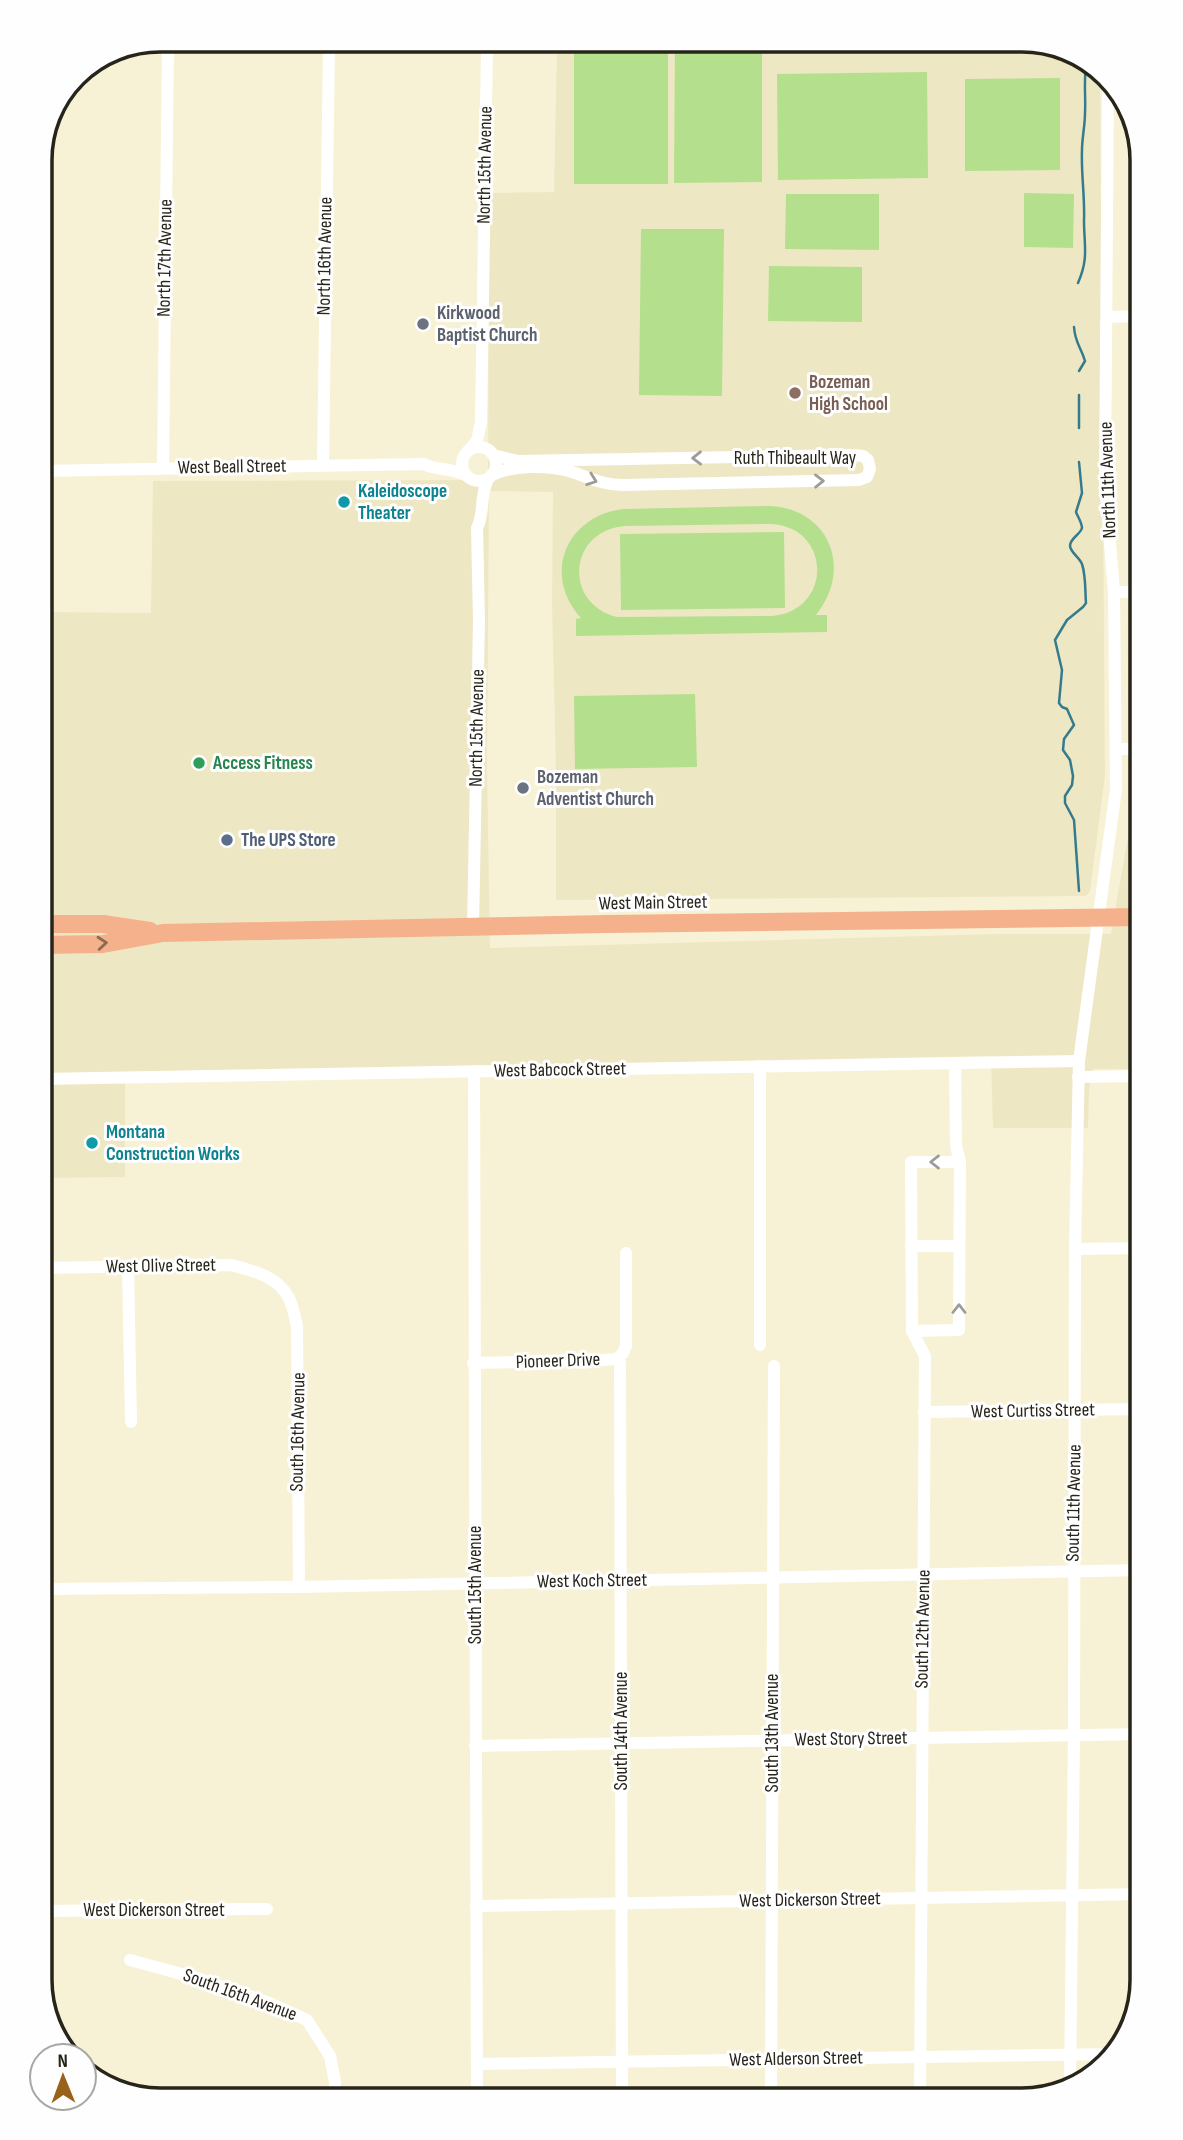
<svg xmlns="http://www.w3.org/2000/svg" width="1183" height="2140" font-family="'Sofia Sans Condensed',sans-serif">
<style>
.built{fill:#eee7c4}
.green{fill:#b4df8d;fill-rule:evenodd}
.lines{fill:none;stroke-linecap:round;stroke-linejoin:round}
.stream{stroke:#347b8e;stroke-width:2.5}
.minor{stroke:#fff;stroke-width:12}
.highway{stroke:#f5b18c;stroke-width:18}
.oneway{stroke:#9e9c98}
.oneway2{stroke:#8e6a53}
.worship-dot{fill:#6b7280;stroke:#fefefe;stroke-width:2.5}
.education-dot{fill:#8d6e63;stroke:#fefefe;stroke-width:2.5}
.culture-dot{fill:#0f9aa8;stroke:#fefefe;stroke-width:2.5}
.leisure-dot{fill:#2e9e5b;stroke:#fefefe;stroke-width:2.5}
.service-dot{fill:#5c6f8a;stroke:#fefefe;stroke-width:2.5}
.labels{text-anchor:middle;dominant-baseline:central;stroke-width:6;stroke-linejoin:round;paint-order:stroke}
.street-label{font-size:19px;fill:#27241a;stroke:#fefefe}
.worship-label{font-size:19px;font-weight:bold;fill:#5b616d;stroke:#fefefe;text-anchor:start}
.education-label{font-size:19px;font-weight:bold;fill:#785e54;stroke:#fefefe;text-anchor:start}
.culture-label{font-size:19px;font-weight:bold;fill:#0d838f;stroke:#fefefe;text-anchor:start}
.leisure-label{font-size:19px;font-weight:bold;fill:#27864d;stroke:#fefefe;text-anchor:start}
.service-label{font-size:19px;font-weight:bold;fill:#4e5e75;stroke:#fefefe;text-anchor:start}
.rim{fill:none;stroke:#27241a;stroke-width:3.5}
</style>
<rect width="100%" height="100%" fill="#f7f2d6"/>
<path class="built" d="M1031,41L1090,61L1100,73L1105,775L1090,891L1086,896L557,900L556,899V771L552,603L553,492L489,491L487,769L490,948L996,934H1111L1130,825L1128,749H1143V1069H1093L1089,1090L1088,1128H993L991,1056L125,1072V1177L40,1178V612L151,613L153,481L468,480L488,490L489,193L554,192L557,45Z"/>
<g class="green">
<path d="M762,43V182L674,183L675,44Z"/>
<path d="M668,44V184H574V45Z"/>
<path d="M927,72L928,178L778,180L777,74Z"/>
<path d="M1060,78V170L965,171V79Z"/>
<path d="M1024,193L1074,194L1073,248L1024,247Z"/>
<path d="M786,194H879V250L785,249Z"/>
<path d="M641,229H724L722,396L639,395Z"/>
<path d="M769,266L862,267V322L768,321Z"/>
<path d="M770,506C830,509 853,569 816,615H827V632L576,636V619L581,618C541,574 567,515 624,509ZM771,524C832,527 833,611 772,616L617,617C562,603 569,530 625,526Z"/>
<path d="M784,532L785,608L621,610L620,534Z"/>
<path d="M695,694L697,767L575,769L574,696Z"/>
</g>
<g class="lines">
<g class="stream">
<path d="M1078,283C1089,258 1084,246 1084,220C1085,197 1081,174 1082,150C1082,138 1085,126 1085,113C1086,94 1083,78 1087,60"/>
<path d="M1074,327C1075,343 1081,347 1085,361L1079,371"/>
<path d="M1079,395V428"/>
<path d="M1079,891L1074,820L1065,803V796L1072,785L1073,776L1070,760L1063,750L1064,739L1074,725L1067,709L1062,707L1059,703L1062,670L1055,640L1067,620L1083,607L1086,603C1085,591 1086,576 1082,564C1079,557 1071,553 1070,546C1070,538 1080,535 1082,528C1082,523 1078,517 1076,512L1082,493L1079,462"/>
</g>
<g class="minor">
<path d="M1107,317L1143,316"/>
<circle cx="479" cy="464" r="17"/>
<path d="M469,450L477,441L481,422L487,46"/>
<path d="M323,465L329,47"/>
<path d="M163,468L168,49"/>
<path d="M40,471L424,464C436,471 450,467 465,475"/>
<path d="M492,475C513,465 547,465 569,471C588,477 602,485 623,485L859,480L867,477L870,469L868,460L863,456L852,455L518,461L493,455"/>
<path d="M1114,592H1143"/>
<path d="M1116,749H1143"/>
<path d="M473,927L479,621L477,528C485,513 479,498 488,479"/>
<path d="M760,1066V1345"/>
<path d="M474,1071L477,2100"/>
<path d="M1078,1077L1143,1076"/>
<path d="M40,1079L1079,1061"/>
<path d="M911,1246H959"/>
<path d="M1075,1249L1143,1248"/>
<path d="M128,1266L131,1422"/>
<path d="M40,1268L231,1265C254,1271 277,1276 289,1298C293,1306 295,1317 297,1326L299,1587"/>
<path d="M912,1331L959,1330L960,1162L956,1146L955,1063"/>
<path d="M473,1363L603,1360L617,1359L623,1353L626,1346V1253"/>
<path d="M620,1363L622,2100"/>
<path d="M924,1412L1143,1409"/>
<path d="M40,1589L299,1587L1143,1570"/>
<path d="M475,1746L1143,1734"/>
<path d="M476,1906L1143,1894"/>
<path d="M40,1911L267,1909"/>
<path d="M130,1960L196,1978L267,2002L307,2020L330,2056L335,2082V2100"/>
<path d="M478,2064L1114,2054"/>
<path d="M1070,2089L1074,1735L1075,1249L1079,1061L1116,789L1114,592L1105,483L1108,83"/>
<path d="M771,2100L774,1366"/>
<path d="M920,2100L925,1356L912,1331L911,1162H960"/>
</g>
<g class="highway">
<path d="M40,924H103L150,931"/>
<path d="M40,945L103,944L163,933L607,924L1143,917"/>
</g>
</g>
<defs><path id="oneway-chevron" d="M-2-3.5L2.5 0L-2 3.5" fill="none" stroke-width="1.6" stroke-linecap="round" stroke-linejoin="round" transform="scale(1.75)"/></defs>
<g class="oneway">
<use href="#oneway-chevron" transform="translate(697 458) rotate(179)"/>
<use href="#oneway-chevron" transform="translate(592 480) rotate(20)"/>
<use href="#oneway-chevron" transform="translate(819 481) rotate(-1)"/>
<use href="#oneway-chevron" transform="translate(935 1162) rotate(180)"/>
<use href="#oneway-chevron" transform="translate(959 1309) rotate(-90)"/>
</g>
<use class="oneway2" href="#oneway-chevron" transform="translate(102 943) rotate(-5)"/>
<g class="worship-dot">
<circle cx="423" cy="324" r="7"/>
<circle cx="523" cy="788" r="7"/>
</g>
<circle class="education-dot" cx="795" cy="393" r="7"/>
<g class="culture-dot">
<circle cx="344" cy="502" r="7"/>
<circle cx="92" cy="1143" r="7"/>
</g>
<circle class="leisure-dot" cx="199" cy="763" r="7"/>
<circle class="service-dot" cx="227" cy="840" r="7"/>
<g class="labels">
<g class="street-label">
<text transform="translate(485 165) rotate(-89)">North 15th Avenue</text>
<text transform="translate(325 256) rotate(-89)">North 16th Avenue</text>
<text transform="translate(165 258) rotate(-89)">North 17th Avenue</text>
<text x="795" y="458">Ruth Thibeault Way</text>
<text transform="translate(232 467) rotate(-1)">West Beall Street</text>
<text transform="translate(1108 480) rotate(-92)">North 11th Avenue</text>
<text transform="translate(477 728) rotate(-89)">North 15th Avenue</text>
<text transform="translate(653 903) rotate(-1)">West Main Street</text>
<text transform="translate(560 1070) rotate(-1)">West Babcock Street</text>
<text transform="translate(161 1266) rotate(-1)">West Olive Street</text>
<text transform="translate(558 1361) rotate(-2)">Pioneer Drive</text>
<text transform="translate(1033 1411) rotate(-1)">West Curtiss Street</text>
<text transform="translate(298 1432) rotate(-89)">South 16th Avenue</text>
<text transform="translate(1074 1503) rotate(-89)">South 11th Avenue</text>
<text transform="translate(592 1581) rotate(-1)">West Koch Street</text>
<text transform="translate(475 1585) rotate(-90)">South 15th Avenue</text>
<text transform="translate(923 1629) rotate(-89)">South 12th Avenue</text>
<text transform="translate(621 1731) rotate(-90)">South 14th Avenue</text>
<text transform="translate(772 1733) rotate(-90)">South 13th Avenue</text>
<text transform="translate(851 1739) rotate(-1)">West Story Street</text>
<text transform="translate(810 1900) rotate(-1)">West Dickerson Street</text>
<text x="154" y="1910">West Dickerson Street</text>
<text transform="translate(240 1995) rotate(20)">South 16th Avenue</text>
<text transform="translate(796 2059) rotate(-1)">West Alderson Street</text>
</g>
<g class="worship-label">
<text x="437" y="313">Kirkwood<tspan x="437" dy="22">Baptist Church</tspan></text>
<text x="537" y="777">Bozeman<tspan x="537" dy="22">Adventist Church</tspan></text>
</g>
<g class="education-label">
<text x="809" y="382">Bozeman<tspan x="809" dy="22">High School</tspan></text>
</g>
<g class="culture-label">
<text x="358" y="491">Kaleidoscope<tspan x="358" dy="22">Theater</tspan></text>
<text x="106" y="1132">Montana<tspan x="106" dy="22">Construction Works</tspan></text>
</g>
<g class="leisure-label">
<text x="213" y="763">Access Fitness</text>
</g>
<g class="service-label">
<text x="241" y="840">The UPS Store</text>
</g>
</g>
<path d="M0 0H1183V2140H0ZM160 52H1022A108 108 0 0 1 1130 160V1980A108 108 0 0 1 1022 2088H160A108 108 0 0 1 52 1980V160A108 108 0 0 1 160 52Z" fill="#fefefe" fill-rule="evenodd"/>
<path class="rim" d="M160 52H1022A108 108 0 0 1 1130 160V1980A108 108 0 0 1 1022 2088H160A108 108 0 0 1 52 1980V160A108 108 0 0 1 160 52Z"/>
<g transform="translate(63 2077) rotate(359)"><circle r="33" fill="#fefefe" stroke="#a8a7a3" stroke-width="2"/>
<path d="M0-5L12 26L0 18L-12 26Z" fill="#98621a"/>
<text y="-10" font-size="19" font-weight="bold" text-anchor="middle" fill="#27241a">N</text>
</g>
</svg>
